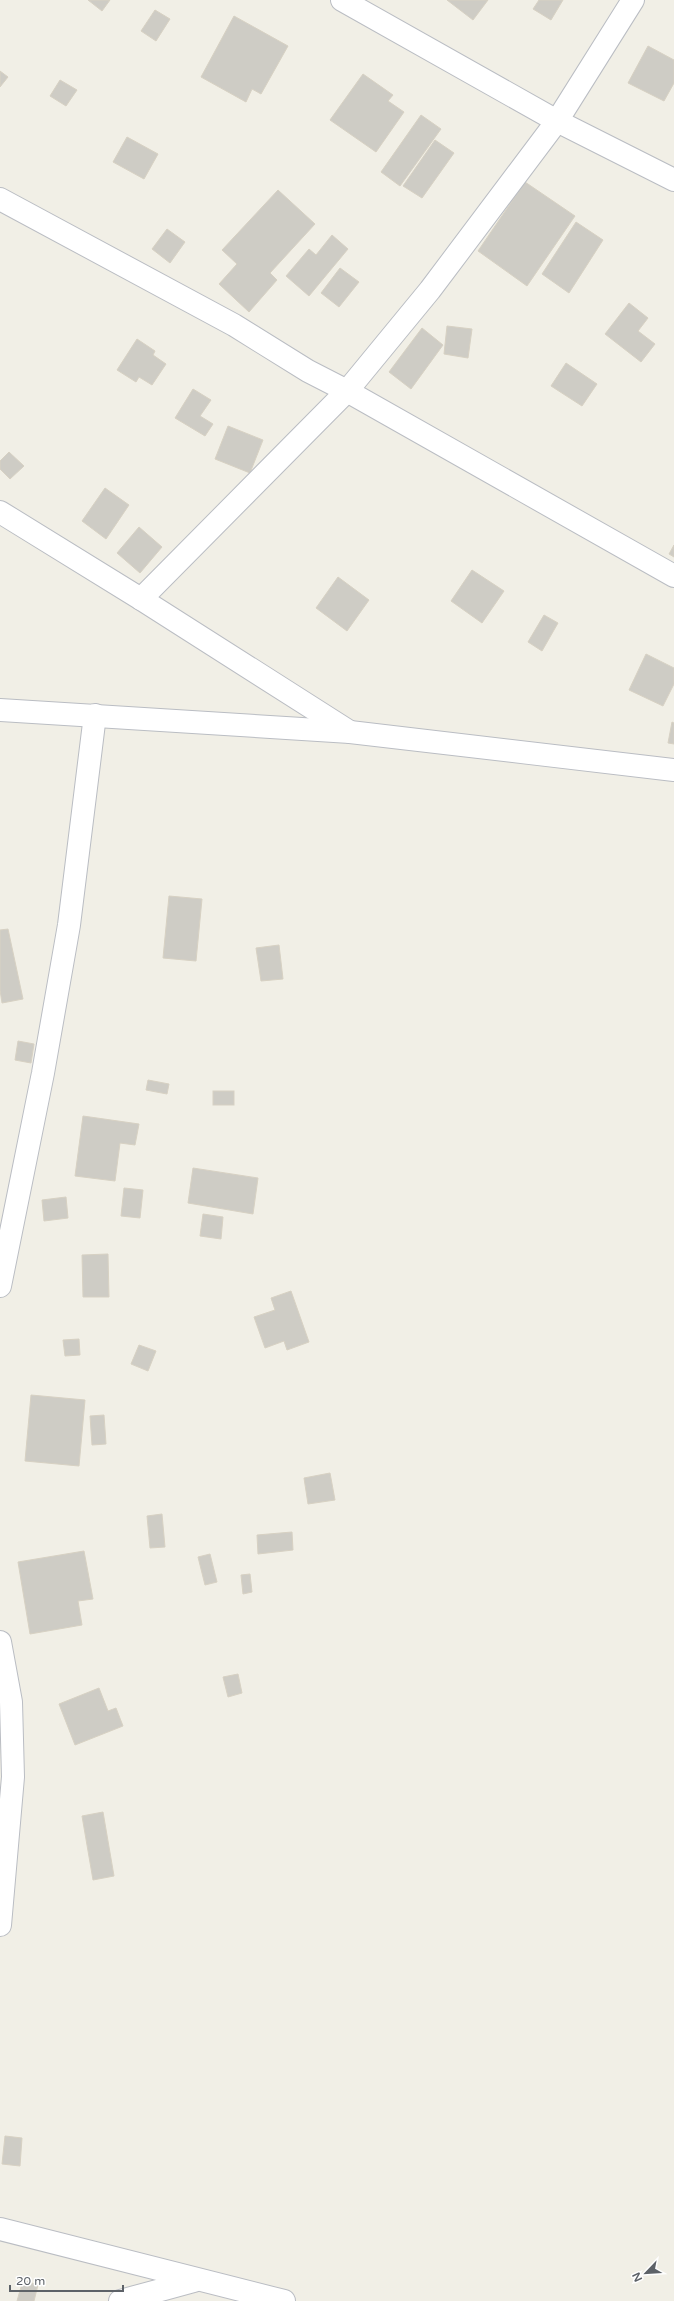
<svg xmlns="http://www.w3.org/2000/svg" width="674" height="2301" font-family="'Varela Round',sans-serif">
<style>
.building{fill:#ceccc5;stroke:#d7d1c3}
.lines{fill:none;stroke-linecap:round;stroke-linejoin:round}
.minor-casing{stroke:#babdc3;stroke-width:24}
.tertiary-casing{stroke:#babdc3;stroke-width:24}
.minor{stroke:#fff;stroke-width:22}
.tertiary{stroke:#fff;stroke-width:22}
</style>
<rect width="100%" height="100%" fill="#f1efe6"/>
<g class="building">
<path d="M88,0H110L102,11Z"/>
<path d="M447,0H488L473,20Z"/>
<path d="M539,0H563L551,20L533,9Z"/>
<path d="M155,10L170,19L156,41L141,31Z"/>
<path d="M234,16L288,46L261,94L252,89L246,102L201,77Z"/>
<path d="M648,46L674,60V83L664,101L628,83Z"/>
<path d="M0,71L8,77L0,87Z"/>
<path d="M363,74L393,95L388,101L404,112L376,152L330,120Z"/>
<path d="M60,80L77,90L66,106L50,96Z"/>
<path d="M421,115L441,129L400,186L381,172Z"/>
<path d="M127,137L158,154L144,179L113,162Z"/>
<path d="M435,140L454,153L422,198L403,186Z"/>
<path d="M525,182L575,216L527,286L478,251Z"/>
<path d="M278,190L315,224L270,273L277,280L249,312L219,284L237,264L222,250Z"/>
<path d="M576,222L603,240L569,293L542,274Z"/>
<path d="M167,229L185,242L170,263L152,249Z"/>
<path d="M332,235L348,249L309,296L286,276L309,249L316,255Z"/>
<path d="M340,268L359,282L339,307L321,293Z"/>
<path d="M629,303L648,318L638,331L655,344L641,362L605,334Z"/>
<path d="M447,326L472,329L468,358L444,354Z"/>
<path d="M422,328L443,345L411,389L389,372Z"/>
<path d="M137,339L155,351L153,355L166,364L152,385L139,377L136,382L117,370Z"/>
<path d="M566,363L597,384L582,406L551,386Z"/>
<path d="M193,389L211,400L200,416L213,424L205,436L175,418Z"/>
<path d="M228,426L263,440L250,473L215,459Z"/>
<path d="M9,452L24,466L10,479L0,469V461Z"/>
<path d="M105,488L129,505L106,539L82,521Z"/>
<path d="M139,527L162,547L140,573L117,553Z"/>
<path d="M674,545V557L669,554Z"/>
<path d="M472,570L504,591L482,623L451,601Z"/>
<path d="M338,577L369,600L347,631L316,608Z"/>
<path d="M544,615L558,623L542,651L528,642Z"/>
<path d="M646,654L674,668V684L663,706L629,690Z"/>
<path d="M672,722L674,723V744L668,743Z"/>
<path d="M169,896L202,899L196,961L163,958Z"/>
<path d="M8,929L23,999L2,1003L0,990V930Z"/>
<path d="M279,945L283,979L261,981L256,948Z"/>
<path d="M18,1041L34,1044L31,1063L15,1060Z"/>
<path d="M148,1080L169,1084L167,1094L146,1090Z"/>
<rect x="213" y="1091" width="21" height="14"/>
<path d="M83,1116L139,1124L135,1145L120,1143L115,1181L75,1176Z"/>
<path d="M193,1168L258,1178L253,1214L188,1203Z"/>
<path d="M124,1188L143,1190L140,1218L121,1216Z"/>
<path d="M66,1197L68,1218L44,1221L42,1200Z"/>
<path d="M203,1214L223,1217L221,1239L200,1236Z"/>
<path d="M108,1254L109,1297H83L82,1255Z"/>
<path d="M291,1291L309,1342L287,1350L284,1341L265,1348L254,1317L275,1310L271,1298Z"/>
<path d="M79,1339L80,1355L65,1356L63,1340Z"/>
<path d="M139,1345L156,1351L148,1371L131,1364Z"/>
<path d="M31,1395L85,1400L79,1466L25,1461Z"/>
<path d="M104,1415L106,1444L92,1445L90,1416Z"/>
<path d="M330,1473L335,1500L308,1504L304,1478Z"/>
<path d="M162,1514L165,1547L150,1548L147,1516Z"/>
<path d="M292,1532L293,1550L258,1554L257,1535Z"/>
<path d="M84,1551L93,1599L78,1601L82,1625L30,1634L18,1562Z"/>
<path d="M210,1554L217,1582L205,1585L198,1557Z"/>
<path d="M250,1574L252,1592L243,1594L241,1575Z"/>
<path d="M238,1674L242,1693L228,1697L223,1677Z"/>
<path d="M99,1688L108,1711L116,1708L123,1726L75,1745L59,1704Z"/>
<path d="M103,1812L114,1876L93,1880L82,1816Z"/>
<path d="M5,2136L22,2138L20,2166L2,2164Z"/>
<path d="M23,2280L38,2285L34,2301H17Z"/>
</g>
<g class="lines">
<g class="minor-casing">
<g id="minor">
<path d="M342,0L557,121L674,180"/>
<path d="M0,199L234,325L308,371L347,391L674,576"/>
<path d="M0,512L141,599L350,732"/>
<path d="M141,599L347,391L430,290L557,121L633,0"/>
<path d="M0,1286L43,1073L69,925L95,715"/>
<path d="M0,1642L11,1702L13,1777L0,1925"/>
<path d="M0,2229L284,2301"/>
<path d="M120,2301L194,2281"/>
</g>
</g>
<g class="tertiary-casing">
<path id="tertiary" d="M0,710L350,732L674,770"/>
</g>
<use href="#minor" class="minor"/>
<use href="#tertiary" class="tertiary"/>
</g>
<g transform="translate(646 2273) rotate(245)" stroke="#ffffff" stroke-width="3" paint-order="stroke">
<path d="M0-3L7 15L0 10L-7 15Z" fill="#5d6268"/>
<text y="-6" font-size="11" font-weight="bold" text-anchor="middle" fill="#5d6268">N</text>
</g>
<path d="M10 2285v6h113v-6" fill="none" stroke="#5d6268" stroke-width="2"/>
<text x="16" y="2285" font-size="12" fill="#5d6268" stroke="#ffffff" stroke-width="3" paint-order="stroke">20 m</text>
</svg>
